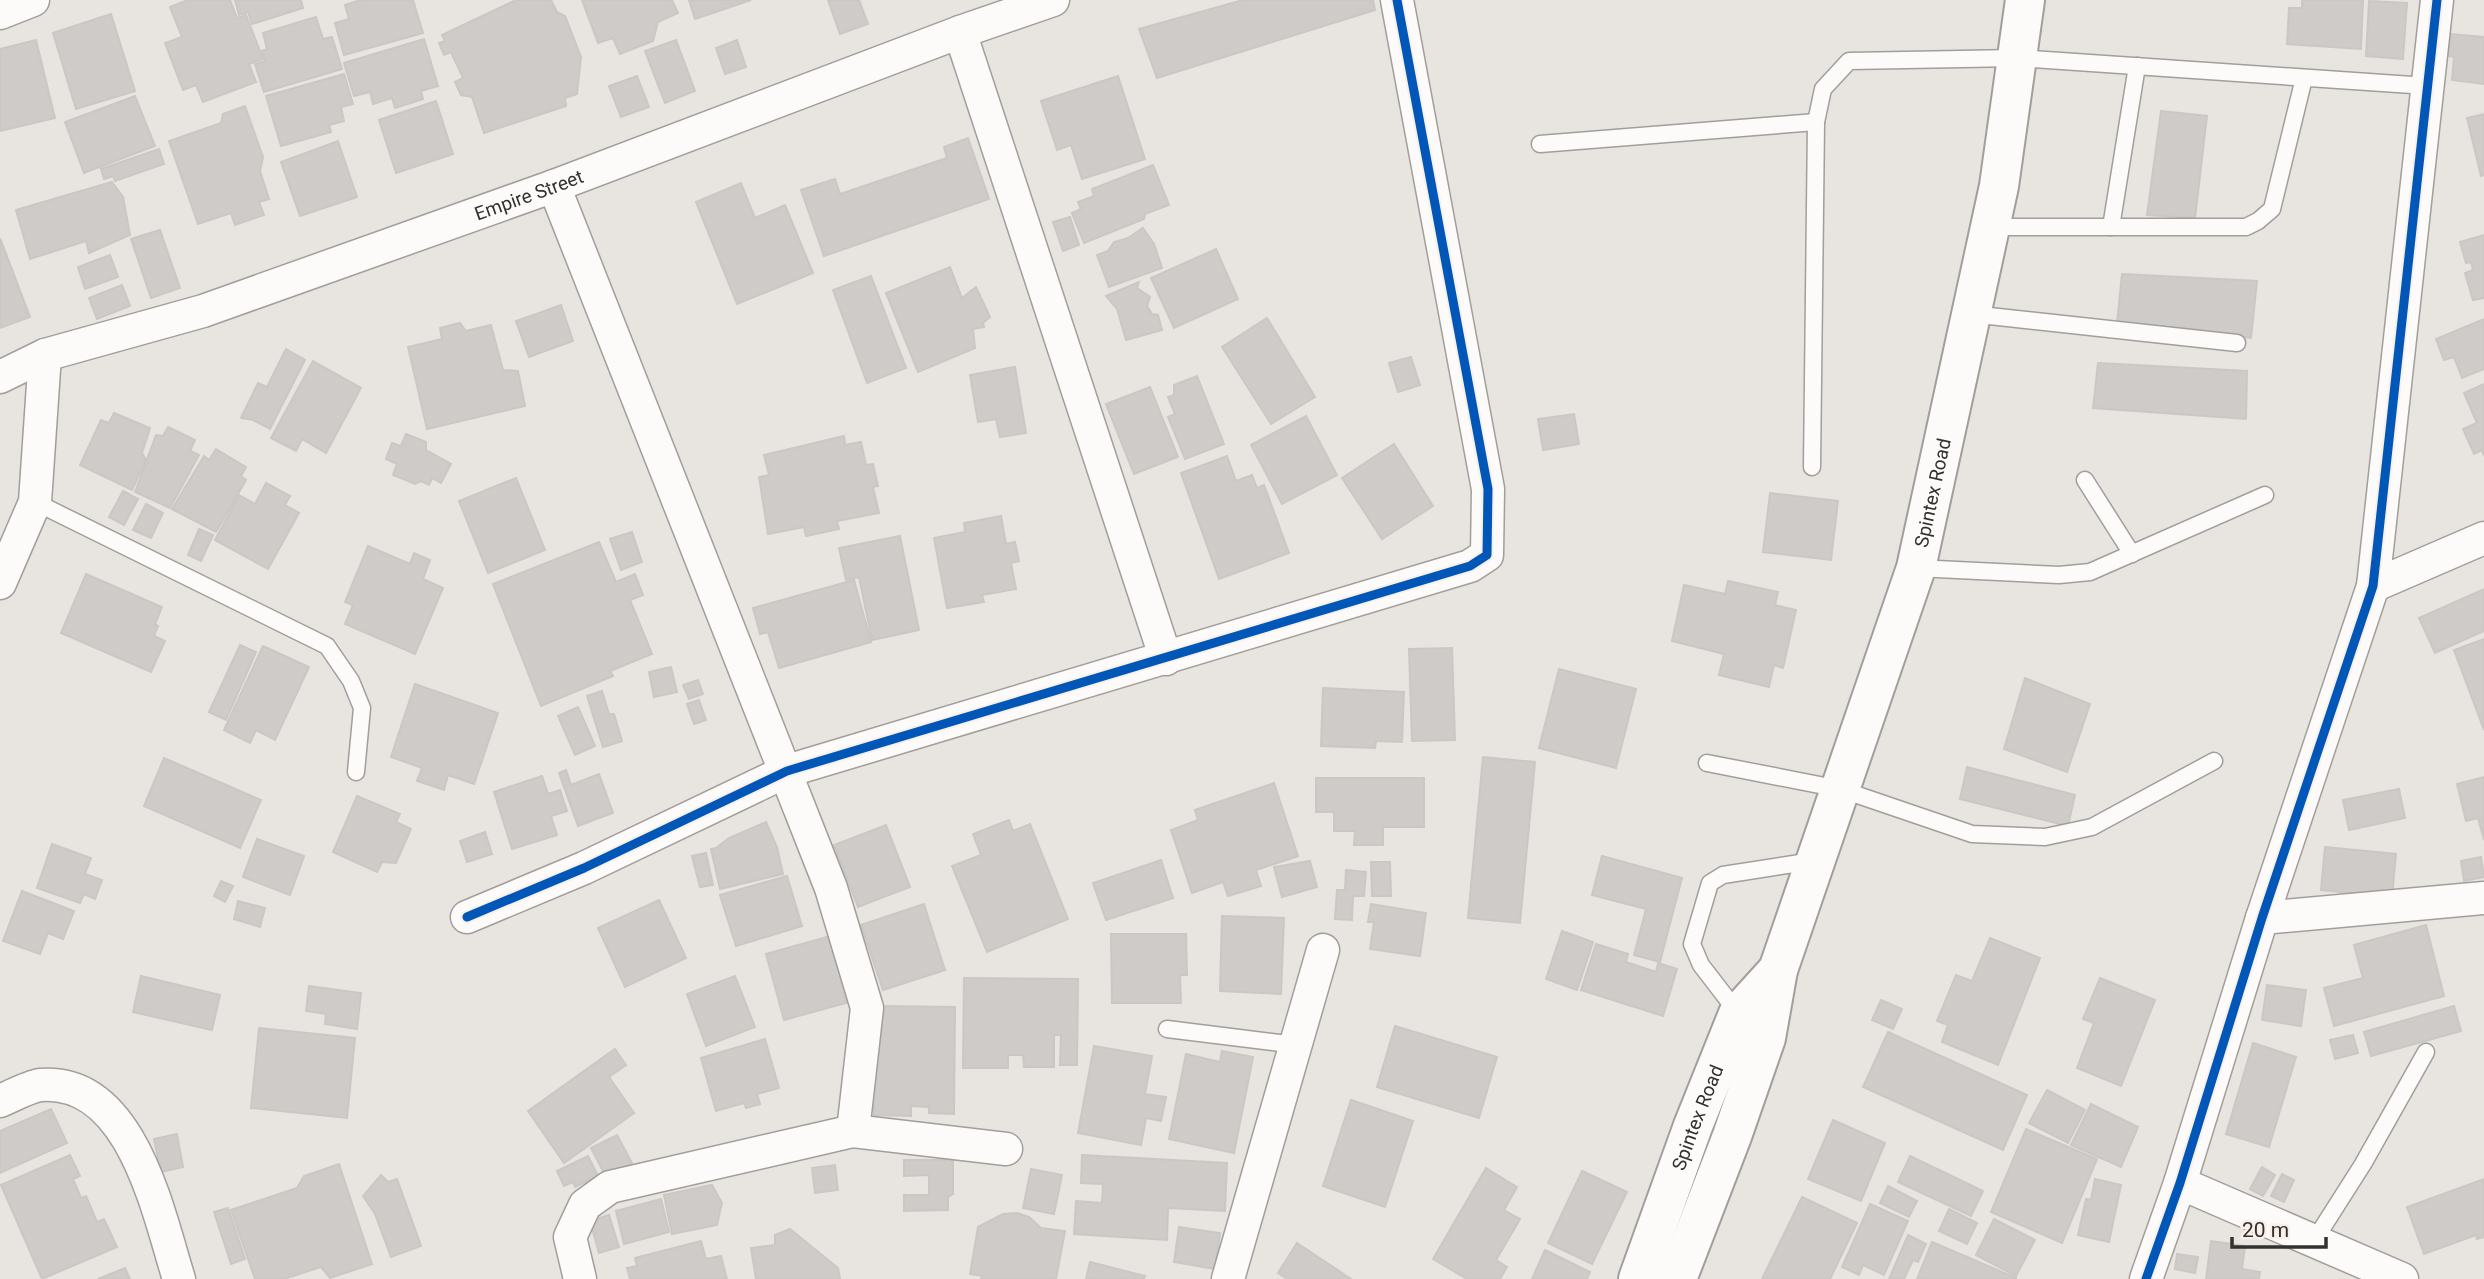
<svg xmlns="http://www.w3.org/2000/svg" width="2484" height="1279" font-family="Roboto,sans-serif">
<style>
.building{fill:#cfcbc8;stroke:#cbc7c4;stroke-width:2}
.lines{fill:none;stroke-linecap:round;stroke-linejoin:round}
.service-casing{stroke:#a29e9b;stroke-width:19}
.minor-casing{stroke:#a29e9b;stroke-width:35}
.secondary-casing{stroke:#a29e9b;stroke-width:42}
.service{stroke:#fcfbfa;stroke-width:16}
.minor{stroke:#fcfbfa;stroke-width:32}
.secondary{stroke:#fcfbfa;stroke-width:38}
.cycleway-casing{stroke:#f9f0ea;stroke-width:13}
.cycleway{stroke:#0057b8;stroke-width:9}
.labels{text-anchor:middle;dominant-baseline:central;stroke-width:7;stroke-linejoin:round;paint-order:stroke}
.street-label{font-size:19px;fill:#34302e;stroke:#f9f0ea}
</style>
<rect width="100%" height="100%" fill="#e8e4e0"/>
<g class="building">
<path d="M188,0H230L237,18L246,15L263,59L249,64L256,82L203,102L196,85L183,90L165,43L182,37L170,7Z"/>
<path d="M235,0H301L303,8L252,24L248,12L239,15Z"/>
<path d="M361,0H413L423,33L344,55L335,23L349,19L345,5Z"/>
<path d="M516,0H551L557,12L565,16L581,57L577,94L565,98L566,106L484,133L472,97L461,95L455,82L463,78L451,52L444,55L439,43L445,41L442,35Z"/>
<path d="M582,0H672L678,13L658,22L653,41L620,54L613,38L598,43Z"/>
<path d="M689,0H751L695,19Z"/>
<path d="M828,0H859L868,24L840,34Z"/>
<path d="M1243,0H1373L1375,10L1157,78L1139,29Z"/>
<path d="M2302,0H2363L2361,49L2287,44L2289,8H2302Z"/>
<path d="M2369,1L2407,3L2403,59L2366,56Z"/>
<path d="M111,14L135,91L76,109L53,33Z"/>
<path d="M316,17L323,39L332,37L342,69L264,92L255,64L265,61L262,51L267,49L263,33Z"/>
<path d="M2450,34L2484,37V84L2452,80L2454,57L2448,56Z"/>
<path d="M424,39L438,86L421,91L423,99L395,108L392,98L373,104L370,92L354,96L344,63Z"/>
<path d="M36,40L55,118L0,131V49Z"/>
<path d="M676,40L695,91L665,103L645,51Z"/>
<path d="M737,40L746,67L725,74L716,48Z"/>
<path d="M344,74L353,104L341,107L344,121L329,125L331,132L281,146L266,96Z"/>
<path d="M637,76L649,107L621,117L609,86Z"/>
<path d="M1118,76L1145,159L1082,179L1071,145L1057,150L1041,101Z"/>
<path d="M135,96L155,146L84,173L65,122Z"/>
<path d="M436,101L453,154L396,173L379,120Z"/>
<path d="M245,106L263,157L260,171L269,199L259,202L264,215L235,225L231,213L198,224L169,141L221,123L223,114Z"/>
<path d="M2161,111L2207,116L2195,218L2147,215Z"/>
<path d="M2484,114V175L2481,176L2467,118Z"/>
<path d="M968,138L989,199L824,256L801,190L835,179L840,194L947,158L944,147Z"/>
<path d="M338,141L357,197L300,216L281,162Z"/>
<path d="M159,149L164,164L115,181L113,176L104,179L101,169Z"/>
<path d="M1153,165L1169,205L1145,214L1144,219L1084,243L1072,213L1081,209L1078,202L1094,196L1092,189Z"/>
<path d="M112,182L123,197L130,235L89,253L86,241L30,259L16,210Z"/>
<path d="M741,183L755,218L785,205L813,273L737,304L696,202Z"/>
<path d="M1070,217L1079,245L1063,251L1053,222Z"/>
<path d="M1143,228L1154,244L1162,268L1109,287L1097,255L1108,251L1114,242L1128,238Z"/>
<path d="M160,230L180,288L151,298L131,239Z"/>
<path d="M2484,235V298L2473,300L2465,273L2473,270L2471,262L2466,263L2460,242Z"/>
<path d="M0,238L30,317L0,328Z"/>
<path d="M1216,249L1238,299L1174,328L1151,278Z"/>
<path d="M110,255L118,277L85,289L78,267Z"/>
<path d="M950,267L962,298L976,287L990,317L983,323L984,327L973,329L975,348L918,372L886,293Z"/>
<path d="M2122,274L2257,281L2251,338L2117,323Z"/>
<path d="M871,276L906,368L867,383L833,290Z"/>
<path d="M1139,282L1137,288L1150,297L1147,306L1152,314L1158,315L1162,330L1126,340L1117,309L1106,296Z"/>
<path d="M122,285L130,306L97,319L89,298Z"/>
<path d="M561,305L573,341L529,357L516,321Z"/>
<path d="M1267,318L1315,397L1271,424L1222,347Z"/>
<path d="M2484,319V369L2462,378L2454,357L2444,360L2436,339Z"/>
<path d="M460,323L466,331L491,325L503,370L518,371L525,406L427,429L408,347L442,339L440,328Z"/>
<path d="M286,349L305,360L270,429L253,420L241,418L258,383L267,387Z"/>
<path d="M1411,357L1420,385L1398,392L1389,363Z"/>
<path d="M313,361L361,388L326,453L302,439L296,451L271,438Z"/>
<path d="M2098,363L2247,371L2246,419L2093,408Z"/>
<path d="M1015,367L1026,433L1000,437L996,419L978,422L970,375Z"/>
<path d="M1197,376L1224,444L1185,459L1168,417L1175,414L1168,397L1174,395V385Z"/>
<path d="M2484,384V456L2482,450L2474,454L2463,429L2477,423L2464,393Z"/>
<path d="M1150,387L1178,457L1134,474L1106,404Z"/>
<path d="M114,413L150,428L142,453L146,460L132,490L80,465L101,420L109,423Z"/>
<path d="M1574,414L1579,444L1543,450L1538,419Z"/>
<path d="M1306,416L1337,475L1282,504L1251,445Z"/>
<path d="M168,427L195,440L190,451L199,455L170,508L135,492L156,435L163,436Z"/>
<path d="M406,434L426,442V450L451,464L441,483L432,478L429,485L421,481L415,484L393,475L397,464L386,459L392,443L401,446Z"/>
<path d="M844,436L845,445L861,442L866,465L873,464L878,486L873,487L879,513L837,521L839,529L806,536L804,527L768,534L759,477L769,475L764,455Z"/>
<path d="M1394,444L1433,506L1382,539L1342,478Z"/>
<path d="M216,449L246,467L241,476L246,480L216,532L172,509L204,456L209,460Z"/>
<path d="M1227,456L1236,481L1252,475L1257,488L1264,485L1289,553L1219,579L1181,473Z"/>
<path d="M516,478L545,550L488,573L459,501Z"/>
<path d="M266,483L290,496L285,505L299,513L268,569L215,540L239,495L255,504Z"/>
<path d="M123,491L138,499L124,525L109,517Z"/>
<path d="M1770,493L1838,501L1831,560L1763,552Z"/>
<path d="M146,504L163,513L151,538L133,530Z"/>
<path d="M1001,516L1006,544L1015,542L1019,561L1011,563L1016,589L982,595L984,602L947,608L934,538L965,532L964,523Z"/>
<path d="M199,529L213,535L201,561L188,555Z"/>
<path d="M632,532L642,562L621,570L610,539Z"/>
<path d="M900,536L919,630L872,640L859,577L846,580L839,548Z"/>
<path d="M599,542L616,582L635,574L643,595L630,600L652,654L610,671L613,676L541,706L493,584Z"/>
<path d="M368,546L410,564L414,553L430,560L423,579L443,588L415,654L345,624L353,605L345,602Z"/>
<path d="M86,574L162,607L155,624L158,626L154,636L165,641L151,672L61,633Z"/>
<path d="M854,580L871,642L779,668L768,632L760,634L753,608Z"/>
<path d="M1728,581L1778,592L1775,605L1796,610L1783,668L1774,665L1769,687L1719,675L1724,654L1672,641L1684,585L1725,594Z"/>
<path d="M2484,589V631L2435,653L2419,618Z"/>
<path d="M2484,639V730L2454,650Z"/>
<path d="M240,645L256,652L226,720L209,712Z"/>
<path d="M263,646L309,667L275,740L256,730L250,743L224,730Z"/>
<path d="M1452,648L1455,740L1412,741L1409,649Z"/>
<path d="M671,667L677,692L654,697L649,672Z"/>
<path d="M1559,669L1636,689L1616,768L1539,748Z"/>
<path d="M2025,678L2090,704L2067,772L2004,749Z"/>
<path d="M698,680L703,694L689,699L683,685Z"/>
<path d="M415,684L498,713L474,784L448,775L444,790L417,781L422,768L391,757Z"/>
<path d="M1323,688L1404,692L1402,742L1376,741L1375,748L1321,746Z"/>
<path d="M602,691L609,714H614L622,741L603,747L587,696Z"/>
<path d="M699,700L706,720L694,724L687,704Z"/>
<path d="M578,707L595,746L575,755L558,716Z"/>
<path d="M1483,757L1535,762L1520,923L1468,918Z"/>
<path d="M164,758L261,800L240,848L144,806Z"/>
<path d="M1967,767L2075,795L2068,826L1960,799Z"/>
<path d="M566,770L571,785L599,774L613,813L578,826L559,773Z"/>
<path d="M542,776L548,794L560,790L567,811L551,816L557,835L512,849L494,792Z"/>
<path d="M2484,777V840L2478,818L2466,821L2457,784Z"/>
<path d="M1316,778H1424V827H1383V845H1354L1355,831H1334V812H1316Z"/>
<path d="M1274,783L1298,856L1256,870L1261,886L1228,896L1223,882L1192,893L1171,830L1198,820L1195,810Z"/>
<path d="M2399,789L2405,818L2349,830L2343,800Z"/>
<path d="M357,796L400,814L396,822L411,829L396,863L382,862L377,872L333,852Z"/>
<path d="M1009,820L1013,831L1030,824L1068,919L987,952L952,866L981,855L973,834Z"/>
<path d="M766,822L777,847L783,874L720,889L711,849L716,848L729,838Z"/>
<path d="M886,825L910,887L858,907L834,845Z"/>
<path d="M485,832L492,854L467,862L460,841Z"/>
<path d="M257,839L304,856L290,895L243,877Z"/>
<path d="M52,844L91,858L85,874L102,880L95,899L84,894L80,903L37,888Z"/>
<path d="M2325,847L2396,854L2392,897L2321,890Z"/>
<path d="M706,853L713,885L700,887L692,856Z"/>
<path d="M1602,856L1682,878L1660,962L1634,955L1646,909L1592,895Z"/>
<path d="M2481,857L2484,877L2464,881L2461,861Z"/>
<path d="M1161,860L1173,898L1106,920L1093,883Z"/>
<path d="M1310,861L1317,887L1282,897L1274,867Z"/>
<path d="M1371,862H1390L1391,896H1372Z"/>
<path d="M1346,870L1366,872L1364,896H1353L1352,920L1335,919L1337,890H1345Z"/>
<path d="M787,876L802,926L736,946L720,895Z"/>
<path d="M221,881L233,886L225,902L214,896Z"/>
<path d="M22,891L74,911L63,939L48,933L40,954L3,941Z"/>
<path d="M659,900L686,958L625,987L598,928Z"/>
<path d="M238,901L265,908L260,927L234,919Z"/>
<path d="M924,904L945,970L883,990L861,925Z"/>
<path d="M1371,904L1426,913L1420,956L1370,949L1374,922H1368Z"/>
<path d="M1222,916L1284,918L1281,994L1220,991Z"/>
<path d="M2426,925L2444,996L2334,1026L2324,988L2363,978L2354,945Z"/>
<path d="M1562,931L1593,942L1577,990L1546,979Z"/>
<path d="M1111,934H1186L1187,975H1180L1181,1003H1112Z"/>
<path d="M834,935L853,1001L784,1020L766,954Z"/>
<path d="M1990,938L2040,958L1998,1065L1942,1042L1948,1025L1937,1021L1956,975L1972,981Z"/>
<path d="M1596,944L1628,954L1626,962L1656,972L1658,963L1677,969L1663,1016L1581,990Z"/>
<path d="M141,976L220,995L212,1030L133,1012Z"/>
<path d="M735,976L755,1027L706,1046L687,994Z"/>
<path d="M964,978L1078,979L1077,1065H1060L1061,1035H1054V1067H1024L1023,1055H1008V1068H963Z"/>
<path d="M2100,978L2155,1000L2121,1086L2077,1068L2094,1023L2083,1019Z"/>
<path d="M2267,985L2306,990L2301,1026L2262,1020Z"/>
<path d="M309,986L361,993L357,1029L325,1024L326,1014L306,1011Z"/>
<path d="M1881,1000L1902,1009L1893,1029L1872,1020Z"/>
<path d="M879,1006L955,1007L954,1114L929,1113V1107L911,1106V1116L874,1115L873,1096H866V1048H879Z"/>
<path d="M2454,1006L2461,1031L2371,1056L2364,1032Z"/>
<path d="M1395,1026L1497,1057L1479,1118L1377,1087Z"/>
<path d="M259,1028L355,1038L347,1118L251,1108Z"/>
<path d="M1888,1032L2027,1095L2003,1150L1863,1087Z"/>
<path d="M2353,1035L2358,1053L2335,1059L2330,1040Z"/>
<path d="M765,1039L779,1088L757,1094L760,1104L746,1108L744,1103L716,1111L701,1058Z"/>
<path d="M2253,1043L2296,1057L2269,1147L2226,1134Z"/>
<path d="M1094,1046L1152,1056L1145,1094L1166,1097L1161,1121L1146,1118L1141,1145L1078,1133Z"/>
<path d="M615,1049L626,1065L609,1077L634,1113L564,1163L528,1111Z"/>
<path d="M1222,1051L1253,1057L1234,1153L1169,1139L1186,1054L1220,1062Z"/>
<path d="M2047,1090L2085,1110L2068,1143L2029,1123Z"/>
<path d="M1351,1100L1413,1121L1385,1207L1323,1186Z"/>
<path d="M2091,1104L2138,1127L2121,1167L2071,1145Z"/>
<path d="M51,1109L67,1143L0,1173V1131Z"/>
<path d="M1833,1120L1885,1143L1861,1201L1808,1179Z"/>
<path d="M2026,1129L2097,1159L2062,1243L1991,1212Z"/>
<path d="M177,1134L183,1167L161,1172L154,1139Z"/>
<path d="M617,1135L632,1163L606,1177L591,1148Z"/>
<path d="M70,1155L80,1176L73,1179L81,1198L86,1196L97,1222L104,1219L117,1247L42,1279L1,1185Z"/>
<path d="M1082,1155L1227,1163L1225,1211L1168,1208L1167,1240L1074,1234L1076,1201L1102,1203L1103,1184L1081,1183Z"/>
<path d="M588,1156L598,1176L575,1187L573,1182L564,1186L557,1171Z"/>
<path d="M1910,1156L1983,1191L1971,1216L1898,1182Z"/>
<path d="M904,1160H953V1194L948,1197V1210L904,1211V1195H929V1175L904,1176Z"/>
<path d="M339,1164L372,1264L330,1278L321,1267L284,1279H255L231,1210L297,1188L304,1176Z"/>
<path d="M835,1165L838,1190L815,1193L812,1168Z"/>
<path d="M2262,1167L2275,1175L2263,1196L2250,1189Z"/>
<path d="M1486,1168L1517,1187L1504,1210L1520,1219L1496,1260L1507,1267L1500,1279H1467L1433,1259Z"/>
<path d="M1031,1169L1062,1175L1054,1214L1023,1208Z"/>
<path d="M1582,1171L1627,1192L1592,1264L1548,1243Z"/>
<path d="M2282,1174L2294,1180L2284,1202L2271,1196Z"/>
<path d="M381,1175L388,1182L397,1179L421,1246L391,1257L375,1214L363,1196Z"/>
<path d="M2095,1179L2121,1185L2109,1242L2078,1235L2086,1199L2091,1200Z"/>
<path d="M2484,1179V1237L2477,1239L2476,1235L2424,1254L2407,1207Z"/>
<path d="M712,1185L722,1203L717,1225L672,1234L664,1195Z"/>
<path d="M1888,1186L1917,1201L1909,1217L1880,1203Z"/>
<path d="M1802,1197L1857,1223L1830,1279H1762Z"/>
<path d="M661,1199L669,1232L624,1244L616,1211Z"/>
<path d="M1870,1204L1908,1221L1884,1275L1863,1265L1859,1275L1842,1267Z"/>
<path d="M228,1208L245,1259L231,1264L214,1212Z"/>
<path d="M1949,1209L1977,1223L1967,1244L1939,1231Z"/>
<path d="M1017,1213L1029,1217L1041,1228L1065,1231L1056,1279H981L982,1276L970,1274L978,1227L1003,1214Z"/>
<path d="M609,1215L619,1247L599,1253L590,1221Z"/>
<path d="M1994,1219L2035,1240L2016,1276L1976,1255Z"/>
<path d="M1179,1227L1220,1233L1215,1269L1174,1262Z"/>
<path d="M790,1229L838,1268L840,1279H756L751,1248L775,1245V1235Z"/>
<path d="M1908,1235L1926,1244L1918,1262L1913,1260L1904,1279H1889Z"/>
<path d="M701,1241L706,1259L721,1256L727,1279H630L627,1268L637,1266L635,1258Z"/>
<path d="M2211,1241L2245,1246L2242,1269L2260,1272L2259,1279H2206Z"/>
<path d="M1932,1242L2016,1278V1279H1917Z"/>
<path d="M1297,1243L1351,1279H1287L1278,1273Z"/>
<path d="M1545,1250L1590,1272L1587,1279H1532Z"/>
<path d="M2177,1254L2198,1257L2195,1273L2175,1269Z"/>
<path d="M1090,1262L1145,1276L1144,1279H1086Z"/>
<path d="M125,1268L130,1279H98Z"/>
</g>
<g class="lines">
<g class="service-casing">
<g id="service">
<path d="M1540,144L1816,122"/>
<path d="M1990,227H2246L2258,221L2272,209L2304,78"/>
<path d="M2111,227L2137,66"/>
<path d="M1971,314L2237,343"/>
<path d="M1812,467L1816,122L1823,89L1849,61L2017,58L2427,86"/>
<path d="M2085,480L2132,554"/>
<path d="M35,502L327,646L351,681L362,708L356,772"/>
<path d="M1916,568L2059,575L2090,572L2265,495"/>
<path d="M1707,763L1840,789L1972,834L2045,837L2092,827L2214,761"/>
<path d="M1738,1013L1701,965L1692,944L1710,883L1723,875L1813,861"/>
<path d="M1167,1029L1296,1045"/>
<path d="M2314,1241L2363,1164L2426,1052"/>
</g>
</g>
<g class="minor-casing">
<g id="minor">
<path d="M0,13L33,0"/>
<path d="M960,32L1166,659"/>
<path d="M554,186L831,888L867,1008L853,1131"/>
<path id="s1" d="M0,377L45,355L203,311L554,186L960,32L1053,0"/>
<path d="M0,583L35,502L45,355"/>
<path d="M2373,586L2484,538"/>
<path d="M467,917L584,868L787,771L1470,566L1487,555L1488,489L1397,0"/>
<path d="M2262,918L2484,898"/>
<path d="M0,1101C12,1096 28,1087 40,1085C132,1077 158,1213 179,1279"/>
<path d="M2180,1183L2402,1279"/>
<path d="M580,1279L570,1237L585,1205L610,1187L853,1131L1006,1149"/>
<path d="M1228,1279L1323,950"/>
<path d="M2146,1279L2180,1183L2262,918L2373,586L2437,0"/>
</g>
</g>
<g class="secondary-casing">
<g id="secondary">
<path id="s2" d="M1638,1279L1693,1126L1738,1014L1778,970"/>
<path id="s3" d="M1677,1279L1732,1136L1766,1038L1778,970L1916,568L1999,186L2025,0"/>
</g>
</g>
<use href="#service" class="service"/>
<use href="#minor" class="minor"/>
<use href="#secondary" class="secondary"/>
<g class="cycleway-casing">
<g id="cycleway">
<path d="M467,917L584,868L787,771L1470,566L1487,555L1488,489L1397,0"/>
<path d="M2146,1279L2180,1183L2262,918L2373,586L2437,0"/>
</g>
</g>
<use href="#cycleway" class="cycleway"/>
</g>
<g class="labels">
<g class="street-label">
<text stroke="none"><textPath href="#s1" startOffset="560">Empire Street</textPath></text>
<text stroke="none"><textPath href="#s3" startOffset="828">Spintex Road</textPath></text>
<text stroke="none"><textPath href="#s2" startOffset="172">Spintex Road</textPath></text>
</g>
</g>
<path d="M2232 1237v10h94v-10" fill="none" stroke="#34302e" stroke-width="3.5"/>
<text x="2242" y="1237" font-size="21" fill="#34302e" stroke="#f9f0ea" stroke-width="5" paint-order="stroke">20 m</text>
</svg>
